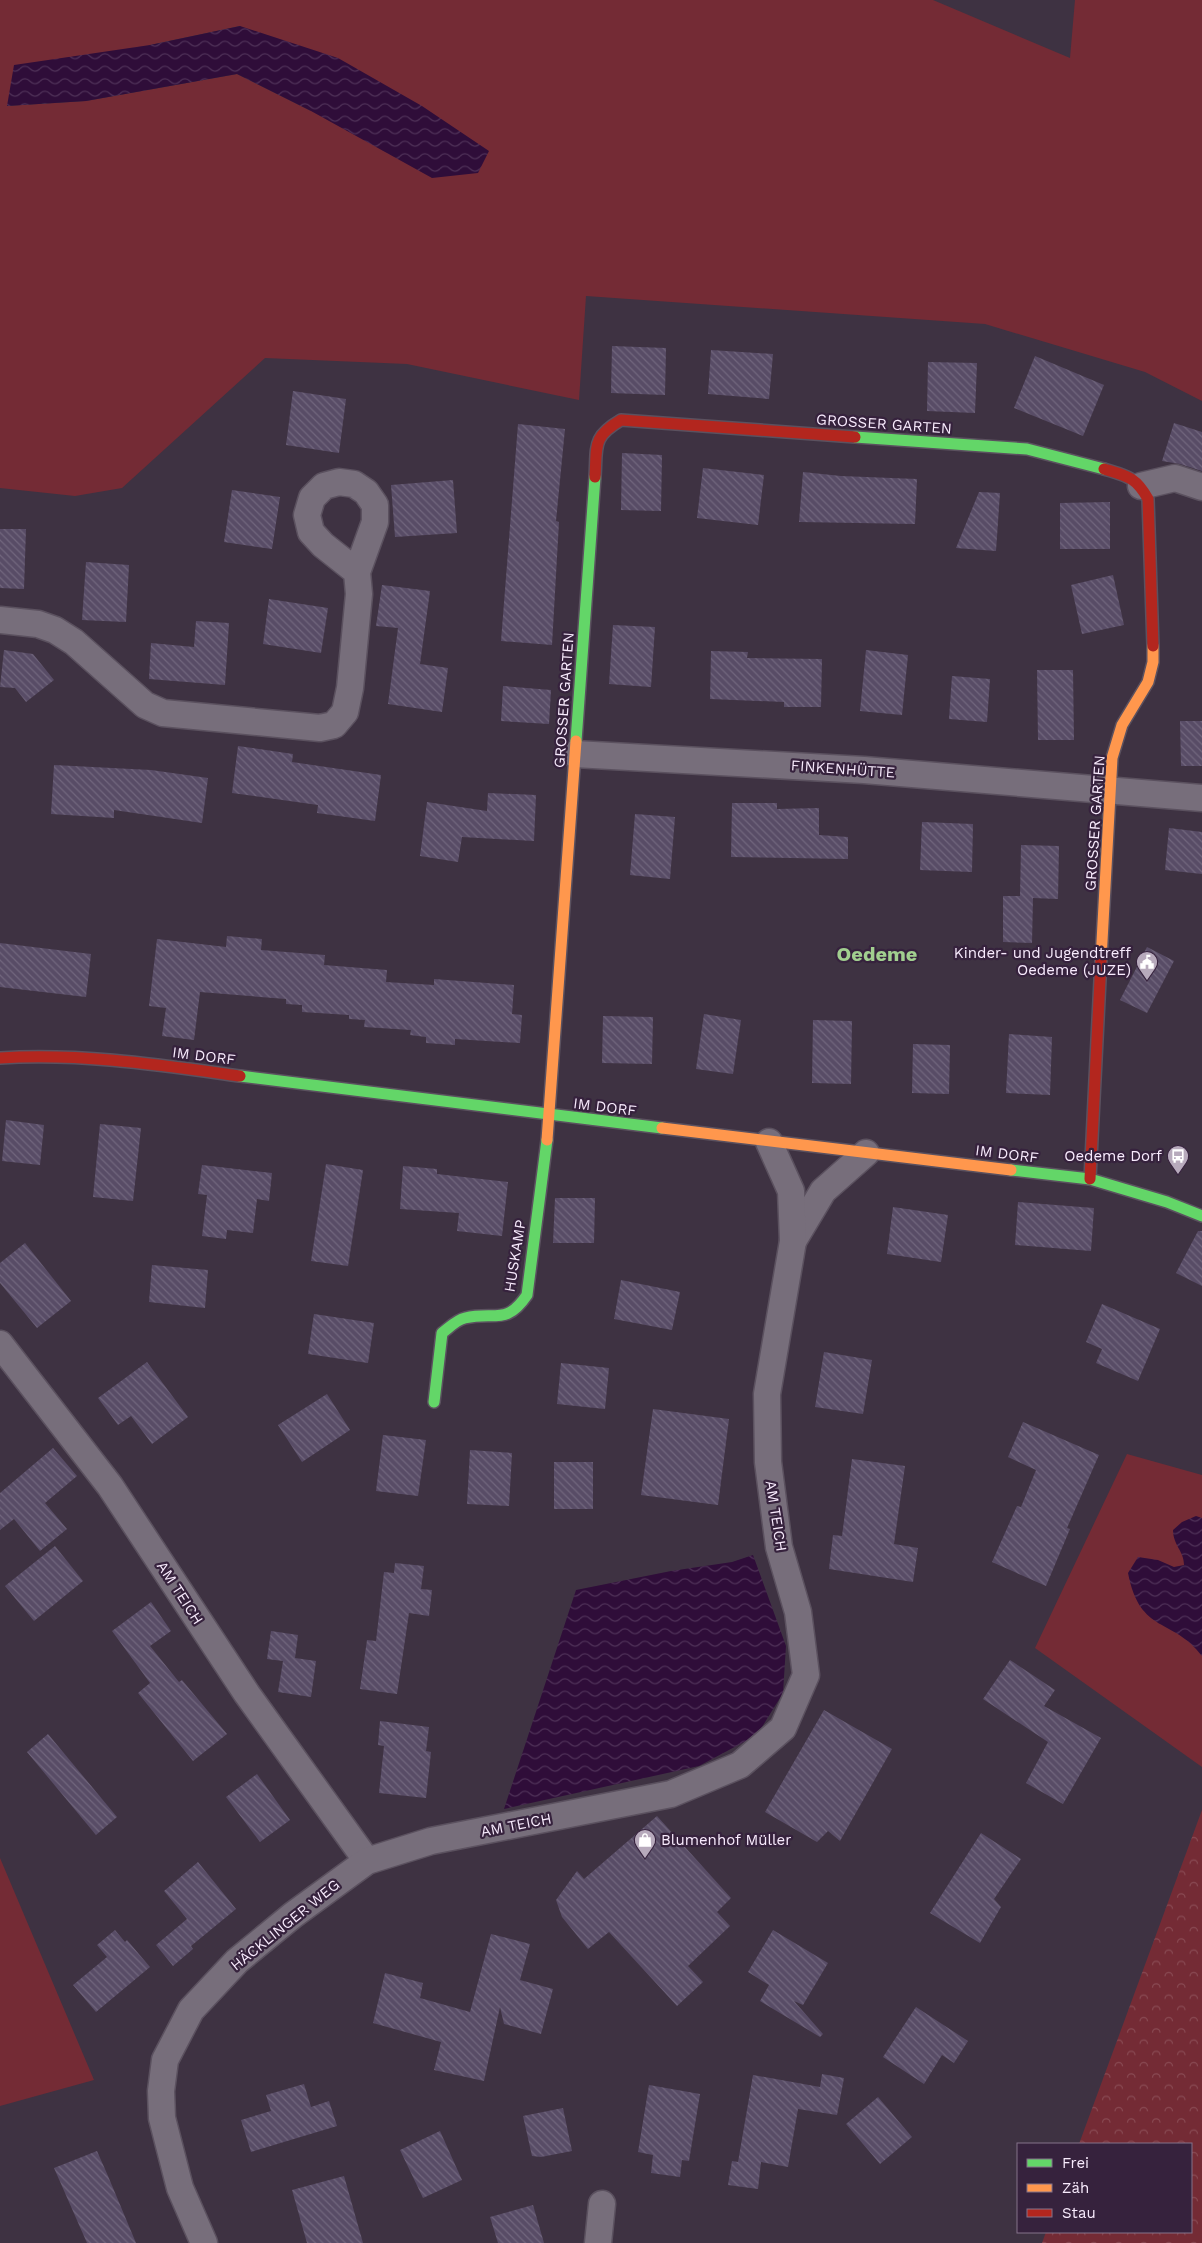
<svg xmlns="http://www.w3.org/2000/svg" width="1202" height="2243" font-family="'Work Sans',sans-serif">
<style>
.green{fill:#742b35;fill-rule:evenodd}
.forest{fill:url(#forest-crowns)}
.water{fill:url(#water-waves)}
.building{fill:url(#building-back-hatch)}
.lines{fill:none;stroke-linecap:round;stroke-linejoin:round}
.street-casing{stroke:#5b515f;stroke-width:29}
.fast-casing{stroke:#5b515f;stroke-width:14}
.slow-casing{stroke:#5b515f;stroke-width:14}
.jam-casing{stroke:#5b515f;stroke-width:14}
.street{stroke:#776e7b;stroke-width:26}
.fast{stroke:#63d668;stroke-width:11}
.slow{stroke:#ff974d;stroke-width:11}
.jam{stroke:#b3261e;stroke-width:11}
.labels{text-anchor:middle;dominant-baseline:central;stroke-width:4.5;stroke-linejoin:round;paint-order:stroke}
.street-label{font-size:15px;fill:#f8ebfd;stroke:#36223d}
.poi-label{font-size:15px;fill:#f8ebfd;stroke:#36223d;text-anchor:end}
.district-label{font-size:20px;font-weight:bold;fill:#a1cf8f;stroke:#36223d}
</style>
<defs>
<pattern id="forest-crowns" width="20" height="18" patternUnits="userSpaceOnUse" patternTransform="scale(1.25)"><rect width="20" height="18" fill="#742b35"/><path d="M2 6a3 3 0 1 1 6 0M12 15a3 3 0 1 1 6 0" fill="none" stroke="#894a53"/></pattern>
<pattern id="water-waves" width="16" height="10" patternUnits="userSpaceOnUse" patternTransform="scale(1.25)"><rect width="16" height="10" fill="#2f0d39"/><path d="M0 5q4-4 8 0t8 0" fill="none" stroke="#4e3057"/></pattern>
<pattern id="building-back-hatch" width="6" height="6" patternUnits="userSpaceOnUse" patternTransform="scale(1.25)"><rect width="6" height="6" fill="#584c66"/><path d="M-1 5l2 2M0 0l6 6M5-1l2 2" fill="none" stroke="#71667d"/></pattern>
</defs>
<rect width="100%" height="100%" fill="#3e3242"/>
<g class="green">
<path d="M0,0H933L1070,58L1075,0H1202V401L1145,372L985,324L586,296L579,400L407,364L265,358L122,488L75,496L0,488ZM240,26L311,111L237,74L86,101L7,106L150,45Z"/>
<path d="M1127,1454L1202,1475V1767L1035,1648Z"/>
<path d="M0,1858L94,2080L0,2106Z"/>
</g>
<path class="forest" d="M1202,1810V2243H1042L1046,2232H1191V2144H1079Z"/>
<g class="water">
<path d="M240,26L338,58L422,106L489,151L478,173L432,178L311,111L237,74L86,101L7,106L14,65L150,45Z"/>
<path d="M1196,1516L1202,1518V1656C1173,1617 1140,1635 1128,1573L1138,1557L1158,1560L1174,1567L1184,1565C1184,1551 1173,1545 1173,1530L1182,1522Z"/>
<path d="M753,1555L786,1646L783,1693L757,1735L699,1766L504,1809L576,1590L671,1571L732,1562Z"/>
</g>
<g class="building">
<path d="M612,346L666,348L665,395L611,393Z"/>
<path d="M711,350L773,354L769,399L708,394Z"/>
<path d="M1035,356L1104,385L1083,436L1014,408Z"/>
<path d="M928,362L977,363L975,413L927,411Z"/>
<path d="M293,391L346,399L339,453L286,445Z"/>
<path d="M1174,423L1202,432V471L1180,464L1162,461Z"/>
<path d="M518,424L565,429L556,521L559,522L552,645L501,641Z"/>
<path d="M622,453L662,455L661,511L621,510Z"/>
<path d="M703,468L764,475L758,525L697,518Z"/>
<path d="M803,472L841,476L917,479L915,524L799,522Z"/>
<path d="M453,480L457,533L395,537L391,485Z"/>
<path d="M232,490L280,497L272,549L224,542Z"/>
<path d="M979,492L1000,493L996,551L956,548Z"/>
<path d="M1110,502V549H1060V503Z"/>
<path d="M0,529H26L24,589L0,588Z"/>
<path d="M86,562L129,565L126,622L82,620Z"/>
<path d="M1113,575L1124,625L1082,634L1071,585Z"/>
<path d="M382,585L430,591L420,664L448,668L442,712L388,704L398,628L376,626Z"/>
<path d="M269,599L328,608L321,653L263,644Z"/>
<path d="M196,621L229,623L225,685L149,679L151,643L194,647Z"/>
<path d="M613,625L655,627L651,687L609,684Z"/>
<path d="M4,650L33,654L54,680L26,702L15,688L0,687Z"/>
<path d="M866,650L908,655L902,715L860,711Z"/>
<path d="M711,651L748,652L747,658L822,659L821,707H784V702L710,699Z"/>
<path d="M1037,670H1073L1074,740H1038Z"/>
<path d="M952,676L990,679L987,722L949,719Z"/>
<path d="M503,686L551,690L549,724L501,721Z"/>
<path d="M1180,721H1202V766H1181Z"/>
<path d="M238,746L293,754L292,762L381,775L375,821L317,813L318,805L232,793Z"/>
<path d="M54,765L151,770L208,778L202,823L114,810V818L51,814Z"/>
<path d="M488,793L536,795L534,841L462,837L458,862L420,856L427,802L487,811Z"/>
<path d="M732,803H777V809L819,808V835L848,837V859L731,857Z"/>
<path d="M635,814L675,817L670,879L630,875Z"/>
<path d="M922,822L973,824L972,872L920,870Z"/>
<path d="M1169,828L1202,832V874L1165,870Z"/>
<path d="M1021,845L1059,846L1058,899L1033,898L1032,943L1003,942V896H1020Z"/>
<path d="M227,936L262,939L261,950L325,955L324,965L387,970L386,982L434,985V979L514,985L512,1014L522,1015L520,1043L455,1039V1045L426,1043V1037L410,1035L411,1030L364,1027L365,1020L349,1019V1015L302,1012V1005L286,1004V999L200,992L194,1040L162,1036L166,1008L149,1006L157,939L226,947Z"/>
<path d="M0,943L91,954L86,997L0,987Z"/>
<path d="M1147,947L1174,961L1147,1013L1120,1000Z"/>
<path d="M704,1014L741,1020L733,1074L696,1069Z"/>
<path d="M603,1016L653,1017L652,1064L602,1063Z"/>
<path d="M813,1020L852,1021L851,1084L812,1083Z"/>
<path d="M1009,1034L1052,1037L1050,1095L1006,1093Z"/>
<path d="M913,1044L950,1045L949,1094L912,1093Z"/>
<path d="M6,1120L44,1125L40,1165L2,1161Z"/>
<path d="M100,1124L141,1128L133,1201L93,1197Z"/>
<path d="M326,1164L363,1170L348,1266L311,1261Z"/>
<path d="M202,1165L272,1173L269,1201L257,1199L253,1233L227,1230L226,1239L202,1236L207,1195L198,1194Z"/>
<path d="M403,1166L437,1169V1174L508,1182L502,1236L457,1231L459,1213L400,1209Z"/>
<path d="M555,1198H595L594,1243H553Z"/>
<path d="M1018,1202L1094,1208L1091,1251L1015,1245Z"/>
<path d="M893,1207L948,1215L941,1262L887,1254Z"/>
<path d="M1198,1231H1202V1286L1176,1273Z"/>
<path d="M25,1243L71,1301L37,1328L0,1283V1263Z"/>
<path d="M152,1265L208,1270L205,1308L149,1302Z"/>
<path d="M621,1280L680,1292L672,1330L614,1319Z"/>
<path d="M1102,1304L1160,1329L1138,1381L1096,1363L1102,1349L1086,1342Z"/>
<path d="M314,1314L374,1323L368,1363L308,1354Z"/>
<path d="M824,1352L872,1360L863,1414L815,1407Z"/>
<path d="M147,1362L188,1417L152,1444L131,1416L118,1425L98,1398Z"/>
<path d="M561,1363L609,1368L605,1409L557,1404Z"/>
<path d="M327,1394L350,1430L302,1462L278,1425Z"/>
<path d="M653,1409L729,1419L718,1505L641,1495Z"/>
<path d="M1023,1422L1099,1455L1067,1528L1070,1529L1046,1586L992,1562L1017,1506L1021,1507L1036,1470L1008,1457Z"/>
<path d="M383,1435L426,1440L418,1496L376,1491Z"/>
<path d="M53,1448L77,1476L45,1503L67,1529L40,1551L14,1519L0,1530V1493Z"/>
<path d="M470,1450L512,1453L509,1506L467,1504Z"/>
<path d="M852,1459L905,1466L894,1544L918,1548L913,1582L829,1569L833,1535L842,1536Z"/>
<rect x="554" y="1462" width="39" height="47"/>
<path d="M55,1546L83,1581L34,1621L5,1586Z"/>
<path d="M395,1563L424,1566L421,1589L432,1590L429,1616L409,1613L397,1694L360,1689L367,1640L376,1641L384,1572L394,1573Z"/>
<path d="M151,1602L171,1631L150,1646L179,1682L182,1680L227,1734L193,1761L138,1693L150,1683L112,1631Z"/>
<path d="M271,1631L298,1635L295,1658L316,1661L311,1697L278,1692L283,1661L267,1659Z"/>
<path d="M1010,1660L1055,1690L1044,1706L1101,1738L1063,1804L1026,1783L1048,1742L983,1699Z"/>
<path d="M824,1710L892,1749L840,1841L828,1831L817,1842L765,1812Z"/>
<path d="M380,1721L429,1727L426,1751L431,1752L426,1798L379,1793L384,1746L378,1745Z"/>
<path d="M48,1734L117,1817L96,1835L27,1752Z"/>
<path d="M257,1774L290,1820L260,1842L226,1797Z"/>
<path d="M657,1816L731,1898L717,1912L730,1926L688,1966L703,1982L677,2006L609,1932L588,1949L562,1917L556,1900L577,1871L584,1879Z"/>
<path d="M981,1833L1021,1859L994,1899L1001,1907L980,1943L930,1913Z"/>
<path d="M198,1862L236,1909L191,1946L193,1949L173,1966L156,1945L187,1919L164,1891Z"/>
<path d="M115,1930L125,1942L127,1940L150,1967L96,2012L73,1985L107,1957L97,1945Z"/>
<path d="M773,1930L828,1963L803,2005L794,2001L823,2034L820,2037L760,2001L769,1985L748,1972Z"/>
<path d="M491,1934L530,1944L520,1980L553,1989L541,2034L504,2024L500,2007L484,2081L434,2070L441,2042L373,2023L385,1973L423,1983L420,1998L470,2012Z"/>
<path d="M916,2007L968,2041L954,2063L942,2055L924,2084L883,2057Z"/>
<path d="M822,2074L844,2078L837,2115L798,2109L788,2167L761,2162L758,2189L728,2185L732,2161L738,2162L753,2075L820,2087Z"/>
<path d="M304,2084L311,2107L329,2101L337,2126L251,2152L241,2120L271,2111L266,2095Z"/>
<path d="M649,2085L700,2094L689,2161L682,2160L680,2177L651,2173L653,2155L638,2152Z"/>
<path d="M878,2097L912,2137L880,2164L846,2124Z"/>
<path d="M563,2108L572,2151L541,2157L532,2156L523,2116Z"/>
<path d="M440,2131L462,2180L423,2198L400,2150Z"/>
<path d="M97,2151L108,2176L136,2243H87L54,2168Z"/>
<path d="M344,2176L363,2243H307L292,2190Z"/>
<path d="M533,2205L544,2243H498L490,2217Z"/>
</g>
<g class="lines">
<g class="street-casing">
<g id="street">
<path d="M1141,486L1175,478L1202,487"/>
<path d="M0,620L38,624L55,630L74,642L145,705L163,713L320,728L334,725L345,712L350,688L359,594L357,572L375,522V505L366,492L354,484L339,482L324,486L312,498L307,515L311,532L323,545L357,572"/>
<path d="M575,754L864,770L1202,798"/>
<path d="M793,1241L823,1191L866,1153"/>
<path d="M0,1344L110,1486L247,1694L367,1861"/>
<path d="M204,2243L180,2188L162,2118L161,2091L165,2060L191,2010L237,1961L293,1915L367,1861L431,1841L671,1794L740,1765L783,1728L806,1675L798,1612L779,1547L768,1462L767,1394L793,1241L791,1191L769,1142"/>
<path d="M598,2243L602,2204"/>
</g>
</g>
<g class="fast-casing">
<g id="fast">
<path d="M855,437L1027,449L1104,469"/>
<path d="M576,741L595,477"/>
<path d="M240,1076L662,1128"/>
<path d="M1011,1170L1090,1179L1167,1202L1202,1216"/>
<path d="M434,1402L442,1333C449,1328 456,1320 465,1318C495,1311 506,1326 527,1295L547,1140"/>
</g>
</g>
<g class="slow-casing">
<g id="slow">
<path d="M1101,960L1112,758L1122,725L1148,682L1153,662V646"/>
<path d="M662,1128L1011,1170"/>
<path d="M547,1140L576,741"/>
</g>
</g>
<g class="jam-casing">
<g id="jam">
<path d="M1104,469C1127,476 1136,477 1148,499L1153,646"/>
<path d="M595,477C597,446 592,437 621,420L855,437"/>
<path d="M0,1058C81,1053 160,1065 240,1076"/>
<path d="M1090,1179L1101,960"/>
</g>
</g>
<use href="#street" class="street"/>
<use href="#fast" class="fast"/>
<use href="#slow" class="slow"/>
<use href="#jam" class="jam"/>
</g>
<defs>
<g id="civic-pin" transform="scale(1.125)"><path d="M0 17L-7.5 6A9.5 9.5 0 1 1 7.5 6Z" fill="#b7aabc" stroke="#36223d"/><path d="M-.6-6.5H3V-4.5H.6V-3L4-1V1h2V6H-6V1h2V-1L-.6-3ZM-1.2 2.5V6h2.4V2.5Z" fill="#fff"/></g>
<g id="bus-pin" transform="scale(1.125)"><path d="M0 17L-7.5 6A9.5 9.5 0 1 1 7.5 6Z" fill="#b7aabc" stroke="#36223d"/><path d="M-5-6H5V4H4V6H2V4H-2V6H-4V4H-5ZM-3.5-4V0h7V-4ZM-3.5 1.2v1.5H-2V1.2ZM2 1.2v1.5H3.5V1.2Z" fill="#fff"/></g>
<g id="shop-pin" transform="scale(1.125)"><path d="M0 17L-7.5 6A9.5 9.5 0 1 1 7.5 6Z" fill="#b7aabc" stroke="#36223d"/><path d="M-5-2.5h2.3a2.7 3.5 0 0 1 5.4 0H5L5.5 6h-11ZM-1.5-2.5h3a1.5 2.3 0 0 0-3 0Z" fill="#fff"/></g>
</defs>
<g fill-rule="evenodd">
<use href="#civic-pin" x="1147" y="962"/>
<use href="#bus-pin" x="1178" y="1156"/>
<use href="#shop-pin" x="645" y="1840"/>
</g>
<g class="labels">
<g class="street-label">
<text transform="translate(884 424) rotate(4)">GROSSER GARTEN</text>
<text transform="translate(564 700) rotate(-86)">GROSSER GARTEN</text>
<text transform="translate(843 769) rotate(4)">FINKENHÜTTE</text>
<text transform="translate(1095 823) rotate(-86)">GROSSER GARTEN</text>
<text transform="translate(204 1056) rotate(7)">IM DORF</text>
<text transform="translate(605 1107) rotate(7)">IM DORF</text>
<text transform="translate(1007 1154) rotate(7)">IM DORF</text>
<text transform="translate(515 1256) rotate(-81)">HUSKAMP</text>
<text transform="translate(776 1516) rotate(81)">AM TEICH</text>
<text transform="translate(180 1593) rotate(57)">AM TEICH</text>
<text transform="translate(516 1825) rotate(-11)">AM TEICH</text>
<text transform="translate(285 1925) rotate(-39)">HÄCKLINGER WEG</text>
</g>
<g class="poi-label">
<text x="1131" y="953">Kinder- und Jugendtreff<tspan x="1131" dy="17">Oedeme (JUZE)</tspan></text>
<text x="1162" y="1156">Oedeme Dorf</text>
<text x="661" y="1840" text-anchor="start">Blumenhof Müller</text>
</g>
<g class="district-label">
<text x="877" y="954">Oedeme</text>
</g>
</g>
<rect x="1017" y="2143" width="175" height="90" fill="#36223d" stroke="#84728a"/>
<rect x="1027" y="2159" width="25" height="8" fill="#63d668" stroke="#84728a"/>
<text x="1062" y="2168" font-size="15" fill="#f8ebfd">Frei</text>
<rect x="1027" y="2184" width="25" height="8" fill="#ff974d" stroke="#84728a"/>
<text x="1062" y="2193" font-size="15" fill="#f8ebfd">Zäh</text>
<rect x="1027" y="2209" width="25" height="8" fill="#b3261e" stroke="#84728a"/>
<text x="1062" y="2218" font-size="15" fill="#f8ebfd">Stau</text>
</svg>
